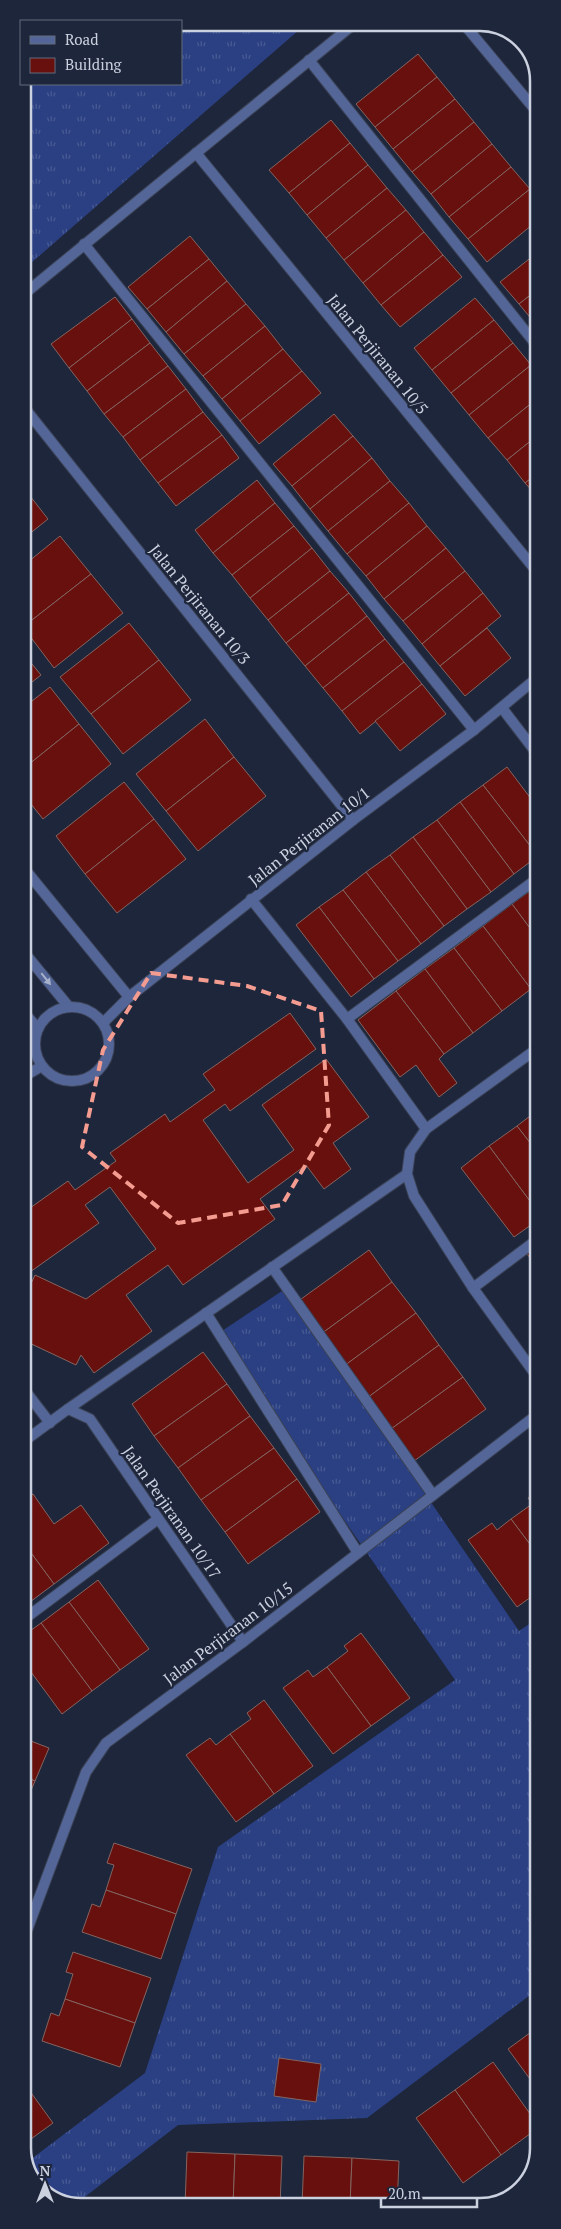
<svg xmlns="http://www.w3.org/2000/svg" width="561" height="2229" font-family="'PT Serif',serif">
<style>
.grass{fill:url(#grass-tufts)}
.building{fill:#67100d;stroke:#846460}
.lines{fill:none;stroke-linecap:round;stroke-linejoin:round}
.service-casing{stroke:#3a4155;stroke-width:12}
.minor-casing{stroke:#3a4155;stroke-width:12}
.service{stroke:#536697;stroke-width:10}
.minor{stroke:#536697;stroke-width:10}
.oneway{fill:#a7b1c9}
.marked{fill:none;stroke:#f59c91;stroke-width:4;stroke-dasharray:10 6;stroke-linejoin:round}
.labels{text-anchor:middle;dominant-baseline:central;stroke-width:4.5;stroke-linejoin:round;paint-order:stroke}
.street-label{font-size:16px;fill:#cbd1df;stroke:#1e263b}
.rim{fill:none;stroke:#cbd1df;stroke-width:2.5}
</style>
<defs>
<pattern id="grass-tufts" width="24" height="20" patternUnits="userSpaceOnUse" patternTransform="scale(1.25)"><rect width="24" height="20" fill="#2b4083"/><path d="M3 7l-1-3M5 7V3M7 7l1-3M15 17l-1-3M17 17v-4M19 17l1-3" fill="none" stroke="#485b94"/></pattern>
</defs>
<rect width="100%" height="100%" fill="#1e263b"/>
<g class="grass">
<path d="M181,23H307L23,270V84H181Z"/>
<path d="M285,1289L519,1631L538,1618V1989L367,2118L178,2125L73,2206L42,2192L26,2163L145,2073L218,1847L455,1680L216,1335Z"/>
</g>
<g class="building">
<path d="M418,54L437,77L375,127L356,104Z"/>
<path d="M437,77L455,99L393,149L375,127Z"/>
<path d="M455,99L474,122L412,172L393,149Z"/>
<path d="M331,120L350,143L289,193L269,170Z"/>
<path d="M474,122L492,144L431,194L412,172Z"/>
<path d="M350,143L368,165L307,215L289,193Z"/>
<path d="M492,144L511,167L449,217L431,194Z"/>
<path d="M368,165L387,188L326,238L307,215Z"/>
<path d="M511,167L530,189L468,239L449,217Z"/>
<path d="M387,188L406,210L344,260L326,238Z"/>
<path d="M530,189L537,198L538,220L487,262L468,239Z"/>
<path d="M406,210L424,232L363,283L344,260Z"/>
<path d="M424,232L443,255L381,305L363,283Z"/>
<path d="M190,236L209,259L147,309L128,287Z"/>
<path d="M538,252V289L519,304L500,282Z"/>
<path d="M443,255L462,277L400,327L381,305Z"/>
<path d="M209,259L227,281L166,332L147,309Z"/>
<path d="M227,281L246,304L184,354L166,332Z"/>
<path d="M538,289V327L519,304Z"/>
<path d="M115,297L132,319L69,368L51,344Z"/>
<path d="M475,298L494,320L432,370L414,348Z"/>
<path d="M246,304L265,326L203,376L184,354Z"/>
<path d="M132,319L150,343L87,391L69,368Z"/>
<path d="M494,320L513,343L451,393L432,370Z"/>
<path d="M265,326L283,349L222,399L203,376Z"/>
<path d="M150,343L168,366L104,414L87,391Z"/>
<path d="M513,343L531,365L469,415L451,393Z"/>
<path d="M283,349L302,371L240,421L222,399Z"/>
<path d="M531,365L538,373V398L488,438L469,415Z"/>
<path d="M168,366L186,389L123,437L104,414Z"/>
<path d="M302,371L321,393L259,444L240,421Z"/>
<path d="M186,389L203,412L140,460L123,437Z"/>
<path d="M538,398V435L507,460L488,438Z"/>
<path d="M203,412L222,435L158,483L140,460Z"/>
<path d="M334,414L353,436L292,486L273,464Z"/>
<path d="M222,435L239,458L176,506L158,483Z"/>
<path d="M538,435V473L525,483L507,460Z"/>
<path d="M353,436L372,458L310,509L292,486Z"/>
<path d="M372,458L390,481L328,531L310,509Z"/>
<path d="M538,473V497L525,483Z"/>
<path d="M257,480L275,503L213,553L195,530Z"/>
<path d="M390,481L409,503L347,554L328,531Z"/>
<path d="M23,487L48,519L23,539Z"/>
<path d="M275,503L294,526L232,575L213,553Z"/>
<path d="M409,503L427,526L366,576L347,554Z"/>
<path d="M294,526L312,548L250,598L232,575Z"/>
<path d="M427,526L446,548L384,599L366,576Z"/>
<path d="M60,536L91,574L23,627V566Z"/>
<path d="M312,548L330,571L268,620L250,598Z"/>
<path d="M446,548L465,571L403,621L384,599Z"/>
<path d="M330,571L349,593L286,643L268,620Z"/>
<path d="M465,571L483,593L422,644L403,621Z"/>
<path d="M91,574L123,613L54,668L23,627Z"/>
<path d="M349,593L367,616L305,666L286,643Z"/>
<path d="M483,593L501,616L440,666L422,644Z"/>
<path d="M367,616L385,639L323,688L305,666Z"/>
<path d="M129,623L159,660L91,714L60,677Z"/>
<path d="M487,628L511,658L465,696L440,666Z"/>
<path d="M385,639L404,662L342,711L323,688Z"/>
<path d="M23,653L41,675L23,689Z"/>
<path d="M159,660L191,700L123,754L91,714Z"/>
<path d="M404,662L422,684L360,734L342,711Z"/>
<path d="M422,684L446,714L400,751L375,721Z"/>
<path d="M50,687L79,724L23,769V708Z"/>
<path d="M205,719L234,757L166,811L136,774Z"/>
<path d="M79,724L111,764L43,819L23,794V769Z"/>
<path d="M234,757L266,796L198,851L166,811Z"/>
<path d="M507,767L538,808V856L483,785Z"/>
<path d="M124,782L154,819L85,874L56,836Z"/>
<path d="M483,785L538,856L514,874L460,802Z"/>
<path d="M460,802L514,874L491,892L437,820Z"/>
<path d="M154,819L186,859L117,913L85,874Z"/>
<path d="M437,820L491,892L467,909L413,837Z"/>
<path d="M413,837L467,909L444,926L390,855Z"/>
<path d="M390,855L444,926L421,944L366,872Z"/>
<path d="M366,872L421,944L398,961L343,890Z"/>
<path d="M538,885V939L512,904Z"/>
<path d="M343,890L398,961L374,979L319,907Z"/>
<path d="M512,904L538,939V984L531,989L483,926Z"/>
<path d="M319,907L374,979L351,997L296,925Z"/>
<path d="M483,926L531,989L502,1011L454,948Z"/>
<path d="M454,948L502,1011L473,1033L425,969Z"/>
<path d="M425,969L473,1033L444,1054L396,991Z"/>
<path d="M396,991L444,1054L439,1059L457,1083L439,1097L416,1065L400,1077L358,1020Z"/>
<path d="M290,1013L316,1049L230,1111L225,1104L203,1120L248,1183L294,1150L262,1105L326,1059L369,1117L333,1143L351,1169L324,1189L306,1165L260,1199L275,1219L183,1285L168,1265L126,1295L152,1331L94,1373L81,1355L76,1365L23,1340V1301L35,1275L86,1299L156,1249L110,1187L85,1205L99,1223L23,1277V1213L68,1181L75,1190L116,1161L110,1153L165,1114L170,1122L215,1090L203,1074Z"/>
<path d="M538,1110V1153L517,1126Z"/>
<path d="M517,1126L538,1153V1212L489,1146Z"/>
<path d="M489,1146L538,1212V1220L514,1237L461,1168Z"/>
<path d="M538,1245V1268L527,1254Z"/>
<path d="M369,1250L392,1282L321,1334L297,1302Z"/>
<path d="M392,1282L416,1313L344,1366L321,1334Z"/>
<path d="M416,1313L439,1345L367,1398L344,1366Z"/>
<path d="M439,1345L463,1377L391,1429L367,1398Z"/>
<path d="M203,1352L227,1384L154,1436L132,1404Z"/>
<path d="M463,1377L486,1409L414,1461L391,1429Z"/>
<path d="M227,1384L250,1416L178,1468L154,1436Z"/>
<path d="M250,1416L274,1448L201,1500L178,1468Z"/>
<path d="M274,1448L297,1479L225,1532L201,1500Z"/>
<path d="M297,1479L320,1512L248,1564L225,1532Z"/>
<path d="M538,1491V1555L511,1519L532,1504L528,1498Z"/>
<path d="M33,1494L54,1524L81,1505L109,1543L54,1584L23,1542V1501Z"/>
<path d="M511,1519L538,1555V1592L517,1607L468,1540L492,1523L497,1530Z"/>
<path d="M23,1542L54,1584L26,1605L23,1602Z"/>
<path d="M98,1580L149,1649L120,1670L69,1602Z"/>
<path d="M69,1602L120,1670L92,1691L41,1623Z"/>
<path d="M41,1623L92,1691L62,1714L31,1672L23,1677V1636Z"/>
<path d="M361,1633L410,1698L371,1726L327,1667L348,1651L344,1646Z"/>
<path d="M327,1667L371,1726L333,1754L283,1688L308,1670L313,1677Z"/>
<path d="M264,1700L313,1766L274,1794L230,1734L251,1719L247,1713Z"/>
<path d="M230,1734L274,1794L236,1822L186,1755L210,1738L216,1745Z"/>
<path d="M23,1738L49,1748L35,1781L23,1776Z"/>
<path d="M23,1776L35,1781L23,1809Z"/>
<path d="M114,1843L192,1869L176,1914L106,1890L114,1865L107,1863Z"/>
<path d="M106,1890L176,1914L161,1959L82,1932L92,1904L100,1907Z"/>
<path d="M73,1952L151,1978L135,2023L65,1999L73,1974L66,1972Z"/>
<path d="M65,1999L135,2023L120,2067L42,2041L51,2013L59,2016Z"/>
<path d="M538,2027V2090L508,2049Z"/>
<path d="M279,2058L321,2064L316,2102L274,2096Z"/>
<path d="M493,2062L538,2125V2128L501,2155L455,2090Z"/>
<path d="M24,2083L53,2123L24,2144Z"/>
<path d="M455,2090L501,2155L463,2183L416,2118Z"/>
<path d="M187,2152L235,2154L233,2206H185Z"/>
<path d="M235,2154L282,2156L280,2206H233Z"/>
<path d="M304,2156L352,2158L350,2206H302Z"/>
<path d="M352,2158L399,2161L397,2206H350Z"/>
</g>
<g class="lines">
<g class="service-casing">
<g id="service">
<path d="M309,60L538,347"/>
<path d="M84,244L474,730"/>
<path d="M502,708L538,755"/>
<path d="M251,899L347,1019L426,1129"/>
<path d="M347,1019L538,878"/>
<path d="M272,1267L433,1495"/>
<path d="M473,1288L538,1239"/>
<path d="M206,1313L358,1553"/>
<path d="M23,1388L50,1423"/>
<path d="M68,1409L407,1174"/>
<path d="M23,1620L158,1519"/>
</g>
</g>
<g class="minor-casing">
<g id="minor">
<path d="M463,23L537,112"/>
<path d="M196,153L538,573"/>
<path d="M23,295L355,23"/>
<path d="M23,406L353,820"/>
<path d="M23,867L129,997"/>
<path d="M23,951L69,1007"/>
<circle cx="72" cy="1044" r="37"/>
<path d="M23,1011L38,1029"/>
<path d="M103,1023L129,997L353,820L474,730L538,677"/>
<path d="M538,1048L426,1129L410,1152L407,1174L414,1196L473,1288L538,1378"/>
<path d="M23,1077L42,1066"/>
<path d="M23,1442L68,1409L90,1419L243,1642"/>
<path d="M23,1941L86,1772L106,1743L243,1642L538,1414"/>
</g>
</g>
<use href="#service" class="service"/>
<use href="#minor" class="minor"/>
</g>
<defs><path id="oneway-solid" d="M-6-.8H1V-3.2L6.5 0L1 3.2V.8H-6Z" transform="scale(1.25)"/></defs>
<use class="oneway" href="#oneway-solid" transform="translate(46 979) rotate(51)"/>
<path class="marked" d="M151,973L247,986L321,1011L329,1125L282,1205L178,1223L82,1147L103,1050Z"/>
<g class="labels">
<g class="street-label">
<text transform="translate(378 354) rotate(51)">Jalan Perjiranan 10/5</text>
<text transform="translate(200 604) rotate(51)">Jalan Perjiranan 10/3</text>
<text transform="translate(309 836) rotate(-38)">Jalan Perjiranan 10/1</text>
<text transform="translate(172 1512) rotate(55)">Jalan Perjiranan 10/17</text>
<text transform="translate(228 1633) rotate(-37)">Jalan Perjiranan 10/15</text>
</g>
</g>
<path d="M0 0H561V2229H0ZM81 31H480A50 50 0 0 1 530 81V2148A50 50 0 0 1 480 2198H81A50 50 0 0 1 31 2148V81A50 50 0 0 1 81 31Z" fill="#1e263b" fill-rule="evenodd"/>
<path class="rim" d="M81 31H480A50 50 0 0 1 530 81V2148A50 50 0 0 1 480 2198H81A50 50 0 0 1 31 2148V81A50 50 0 0 1 81 31Z"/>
<rect x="20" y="20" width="162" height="65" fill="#1e263b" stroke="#636a7d"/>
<rect x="30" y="36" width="25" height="8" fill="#536697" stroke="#636a7d"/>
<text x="65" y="45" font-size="15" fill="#cbd1df">Road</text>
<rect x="30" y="58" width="25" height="15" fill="#67100d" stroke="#636a7d"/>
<text x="65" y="70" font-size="15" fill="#cbd1df">Building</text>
<g transform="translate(45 2184)" stroke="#1e263b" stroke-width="4" paint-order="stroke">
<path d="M0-4L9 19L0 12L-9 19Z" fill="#cbd1df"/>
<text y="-8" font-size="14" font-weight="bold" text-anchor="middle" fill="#cbd1df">N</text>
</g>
<path d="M381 2199v8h96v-8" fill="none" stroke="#cbd1df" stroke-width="2.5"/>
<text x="388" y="2199" font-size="15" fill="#cbd1df" stroke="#1e263b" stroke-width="4" paint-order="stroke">20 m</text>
</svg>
